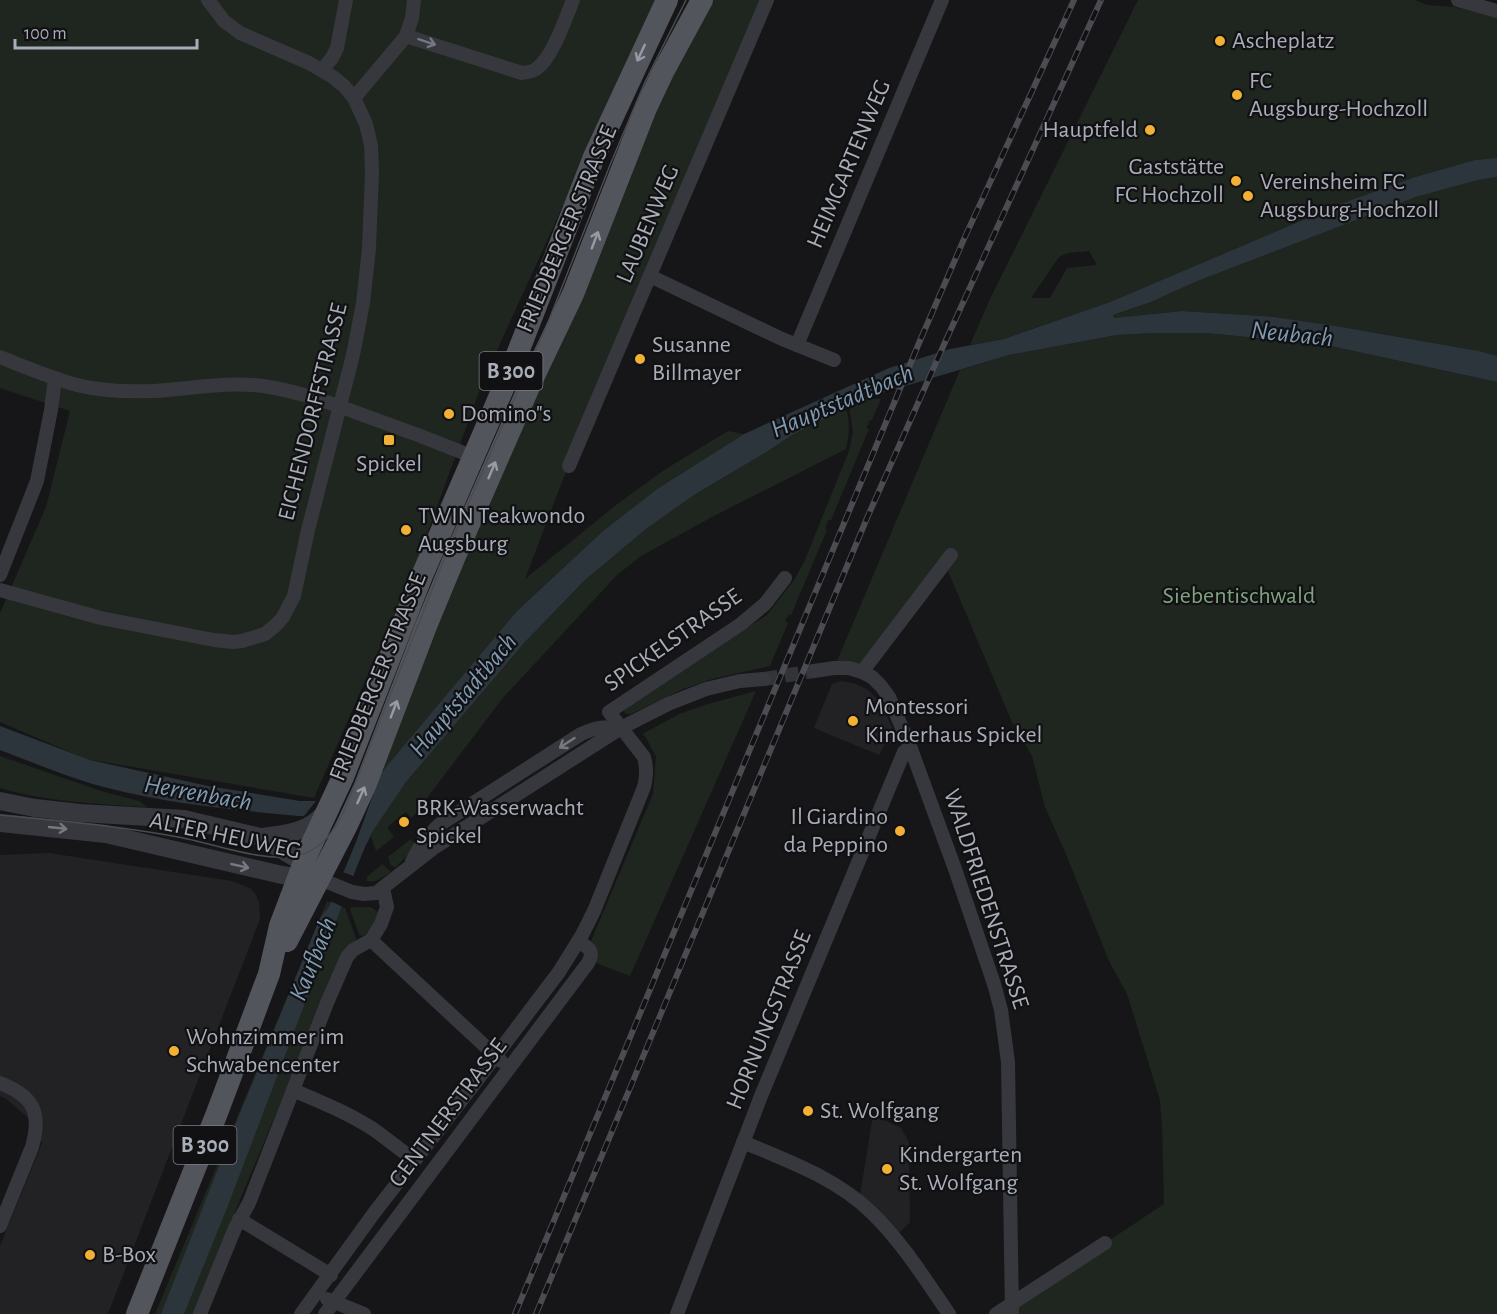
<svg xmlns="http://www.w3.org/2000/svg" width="1497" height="1314" font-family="'Alegreya Sans',sans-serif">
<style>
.built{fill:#222225}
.green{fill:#1e261f;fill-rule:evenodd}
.water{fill:#2c353c}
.pier{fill:#161618}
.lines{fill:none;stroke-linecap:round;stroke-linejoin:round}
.minor-tunnel{stroke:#333438;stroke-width:14;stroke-dasharray:14 7;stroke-linecap:butt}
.minor{stroke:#37383d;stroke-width:14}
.tertiary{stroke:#37383d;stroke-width:18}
.primary{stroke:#53555c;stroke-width:22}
.tram{stroke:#4a4c52;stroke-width:1.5}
.rail-casing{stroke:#4a4c52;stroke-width:6}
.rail{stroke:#111113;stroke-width:4;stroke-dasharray:11;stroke-linecap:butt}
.oneway{stroke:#757881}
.oneway2{stroke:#979ba6}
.poi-dot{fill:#f2b134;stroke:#111113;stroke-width:2}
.labels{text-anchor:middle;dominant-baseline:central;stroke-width:4.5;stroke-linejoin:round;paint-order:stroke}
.shield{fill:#111113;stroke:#7b7e86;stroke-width:1.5}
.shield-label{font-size:22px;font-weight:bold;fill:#a8adb8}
.poi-label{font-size:24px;fill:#a8adb8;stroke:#111113;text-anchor:start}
.street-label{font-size:24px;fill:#a8adb8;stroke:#111113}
.park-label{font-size:24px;fill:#7fa381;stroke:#111113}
.water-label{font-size:26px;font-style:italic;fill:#7f9bb3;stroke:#111113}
</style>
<rect width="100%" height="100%" fill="#161618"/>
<g class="built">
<path d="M840,681L853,683L867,689L880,702L892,727L894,737L892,744L884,745L879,755L814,728L832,684Z"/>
<path d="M49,853L232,881L250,888L255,893L259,903L260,919L108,1314H0V1246L42,1143L28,1118L5,1098L0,1096V855Z"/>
<path d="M873,1115L901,1128L909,1142L910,1222L899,1233L873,1205L860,1195Z"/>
</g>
<g class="green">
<path d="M0,0H657L483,381L415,567L314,798L86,759L0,722V613L46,507L70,411L0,388Z"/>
<path d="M712,0H764L650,276L560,487L525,579L616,505L664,470L728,431L744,434L657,489L603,531L517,611L385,769L377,764L664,92Z"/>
<path d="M1138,0H1415L1427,5L1455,7L1497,17V158L1475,160L1415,177L1343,203L1110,302L1004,339L970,345L990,299ZM1089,251L1097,265L1067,268L1050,298H1031L1059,257L1068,253Z"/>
<path d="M1497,177V356L1479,351L1336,326L1274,317L1182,311L1114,318L1113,315L1151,302L1195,282L1416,197L1478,180Z"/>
<path d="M1157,333H1207L1326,345L1497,382V1314H1012L1013,1304L1164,1204L1162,1126L1160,1100L1127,994L1109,961L1068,859L1045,807L1032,756L1012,722L945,564L862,672L834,668L960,370L1009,355L1117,335Z"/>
<path d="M868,399H881L872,420H870L866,428L869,429L831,520H828L825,529L827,530L791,615L789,614L785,621L788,623L770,666L712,679L683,689L631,714H626L624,712L625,708L629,705L767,615L794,580L804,562L849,451L853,430L849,407Z"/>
<path d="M840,411H847C850,425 849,436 846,449L714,516L641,556L617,575L502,699L427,798C422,805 418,812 411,818L406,812L387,827L394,837L376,851L371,837L373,831L406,782L525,642L585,580L646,529L694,495L768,451L792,435Z"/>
<path d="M756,691L630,976L591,961V941L653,794L656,757L645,736L642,734L679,714L708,704Z"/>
<path d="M0,756L101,791L139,801L147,807C98,804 47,802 0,788Z"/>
<path d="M411,839L414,843L411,851L395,868L390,864L388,857Z"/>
<path d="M382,864L391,872C383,877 376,883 367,881V877Z"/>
<path d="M327,901L345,908L357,941L344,952L244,1190L195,1314H155Z"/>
<path d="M351,907H371L378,912L374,924L363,937L359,934L351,912L350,909Z"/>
</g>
<g class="water">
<path d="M1497,158V177L1478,180L1416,197L1195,282L1151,302L1113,315L1114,318L1182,311L1274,317L1336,326L1479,351L1497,356V382L1326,345L1207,333H1157L1117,335L1009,355L882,393L840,411L792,435L768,451L694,495L646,529L585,580L525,642L406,782L373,831L365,847L356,869L227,1208L184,1314H161L236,1123L320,918L329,907L356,842L381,773L517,611L603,531L657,489L744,434L889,368L950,349L1004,339L1110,302L1343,203L1415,177L1475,160Z"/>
<path d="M0,726L90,760L208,786L300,801H316L304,816H299C235,810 170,804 108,788C71,779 35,763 0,750Z"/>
</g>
<path class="pier" d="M340,871L356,877L345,908L328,900Z"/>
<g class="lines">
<path class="minor-tunnel" d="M764,679L814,671"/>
<g class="minor">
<path d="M414,0L412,18L406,36L522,73C527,72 532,72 536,69C552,59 566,17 573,0"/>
<path d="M1458,0L1497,11"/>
<path d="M322,70L332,58L337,48L346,0"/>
<path d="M354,98L406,36"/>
<path d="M650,276L782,339L834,360"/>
<path d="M797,345L942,0"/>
<path d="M0,357C25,367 51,378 77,385C101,391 129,392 154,391C190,389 227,381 263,386C297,391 331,403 363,415C400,428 437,442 474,457"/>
<path d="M569,466L767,0"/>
<path d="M0,575L37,481L51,410L55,378"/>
<path d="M0,590L101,618L214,640L233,642L242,641L265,634L276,625L283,617L294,596L308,530L353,355L363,303L369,248L372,173L371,145L366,124L354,98L344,86L333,77L309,63L240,33L224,21L208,0"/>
<path d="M814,671L834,668H849L862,672L872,677L881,686L889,697L911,749L955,869L994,984L1001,1010L1008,1062L1012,1314"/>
<path d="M862,672L951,555"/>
<path d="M412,861L423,841L439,825L581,734C596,727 605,726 621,728"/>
<path d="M320,879L352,892L364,894L376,893L435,847L621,728L668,704L706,689L740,681L764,679"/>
<path d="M371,940L501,1061"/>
<path d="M0,1083C33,1096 42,1112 32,1147L0,1226"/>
<path d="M293,1090C321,1102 348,1113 373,1129C387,1139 401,1150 414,1160"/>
<path d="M743,1142C788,1161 836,1178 871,1212C902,1242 925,1279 949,1314"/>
<path d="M239,1219L331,1275"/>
<path d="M327,1299L364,1314"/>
<path d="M200,1314L235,1228L249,1203L327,1003L347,957L353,950L371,940L381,924L387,907L383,888"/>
<path d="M301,1314L374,1213L475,1083L559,972L582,935L594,911L644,787C647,776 647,768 644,757L609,712L741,624L765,604L785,578"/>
<path d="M325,1314L588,963C595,951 588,947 578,941"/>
<path d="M677,1314L761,1096L904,752L911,749"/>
<path d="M996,1314L1105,1243"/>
</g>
<g class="tertiary">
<path d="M0,801L35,808L80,813L184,819L260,837L297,859L312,872"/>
<path d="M0,823L106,834L282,875L309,879"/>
<path d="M260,837C277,835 296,834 312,824C317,820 322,816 327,811"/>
</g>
<g class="primary">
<path d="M287,941L347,825L365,786L426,626L455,556L532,380L573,294L646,108L663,72L702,0"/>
<path d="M137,1314L217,1113L269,974L280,926L308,852L343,777L421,578L511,370L594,157L667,0"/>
</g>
<path class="tram" d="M0,815C60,821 119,826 178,837C213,843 265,864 300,855C322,849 334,831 344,811L447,552L549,320L610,165L645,82L686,0"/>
<g class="rail-casing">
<g id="rail">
<path d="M515,1314L919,343L964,239L1074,0"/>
<path d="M536,1314L867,518L946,340L1101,0"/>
</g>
</g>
<use href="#rail" class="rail"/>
</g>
<defs><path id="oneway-shaft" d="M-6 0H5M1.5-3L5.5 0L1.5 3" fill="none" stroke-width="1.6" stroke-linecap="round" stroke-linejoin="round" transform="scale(1.5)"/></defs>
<g class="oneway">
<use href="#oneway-shaft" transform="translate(427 42) rotate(18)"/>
<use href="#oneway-shaft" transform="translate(567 743) rotate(147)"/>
<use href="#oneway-shaft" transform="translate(58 828) rotate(6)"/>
<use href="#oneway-shaft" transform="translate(240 866) rotate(13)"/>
</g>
<g class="oneway2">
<use href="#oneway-shaft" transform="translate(641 53) rotate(115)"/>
<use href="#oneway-shaft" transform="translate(595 240) rotate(-69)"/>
<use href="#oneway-shaft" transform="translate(492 470) rotate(-67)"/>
<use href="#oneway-shaft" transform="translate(394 709) rotate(-69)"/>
<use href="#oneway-shaft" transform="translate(361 795) rotate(-66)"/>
</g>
<g class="poi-dot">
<circle cx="1220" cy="41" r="6"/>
<circle cx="1237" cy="95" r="6"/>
<circle cx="1150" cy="130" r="6"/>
<circle cx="1236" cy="181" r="6"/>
<circle cx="1248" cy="196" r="6"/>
<circle cx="640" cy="359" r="6"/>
<circle cx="449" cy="414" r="6"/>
<rect x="383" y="434" width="12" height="12" rx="3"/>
<circle cx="406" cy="530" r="6"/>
<circle cx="853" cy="721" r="6"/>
<circle cx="404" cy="822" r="6"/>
<circle cx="900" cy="831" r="6"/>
<circle cx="174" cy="1051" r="6"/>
<circle cx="808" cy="1111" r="6"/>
<circle cx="887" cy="1169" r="6"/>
<circle cx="90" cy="1255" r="6"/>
</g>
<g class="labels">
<g class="shield">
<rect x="479.5" y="352" width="63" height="38" rx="4.5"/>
<rect x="173.5" y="1126" width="63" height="38" rx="4.5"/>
</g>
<g class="shield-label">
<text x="511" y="371">B 300</text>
<text x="205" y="1145">B 300</text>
</g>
<g class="poi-label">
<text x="1232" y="41">Ascheplatz</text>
<text x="1249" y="81">FC<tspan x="1249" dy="28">Augsburg-Hochzoll</tspan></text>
<text x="1138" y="130" text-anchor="end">Hauptfeld</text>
<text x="1224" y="167" text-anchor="end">Gaststätte<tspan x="1224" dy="28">FC Hochzoll</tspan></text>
<text x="1260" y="182">Vereinsheim FC<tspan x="1260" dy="28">Augsburg-Hochzoll</tspan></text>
<text x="652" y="345">Susanne<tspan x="652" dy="28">Billmayer</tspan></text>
<text x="461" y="414">Domino"s</text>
<text x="389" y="464" text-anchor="middle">Spickel</text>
<text x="418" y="516">TWIN Teakwondo<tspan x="418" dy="28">Augsburg</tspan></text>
<text x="865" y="707">Montessori<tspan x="865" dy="28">Kinderhaus Spickel</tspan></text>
<text x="416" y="808">BRK-Wasserwacht<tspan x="416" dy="28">Spickel</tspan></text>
<text x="888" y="817" text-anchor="end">Il Giardino<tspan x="888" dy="28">da Peppino</tspan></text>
<text x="186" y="1037">Wohnzimmer im<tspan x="186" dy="28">Schwabencenter</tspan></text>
<text x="820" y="1111">St. Wolfgang</text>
<text x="899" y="1155">Kindergarten<tspan x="899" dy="28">St. Wolfgang</tspan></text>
<text x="102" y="1255">B-Box</text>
</g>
<g class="street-label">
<text transform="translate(849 164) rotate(-67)">HEIMGARTENWEG</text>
<text transform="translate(648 224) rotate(-67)">LAUBENWEG</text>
<text transform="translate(567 229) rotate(-67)">FRIEDBERGER STRASSE</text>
<text transform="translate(313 412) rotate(-76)">EICHENDORFFSTRASSE</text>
<text transform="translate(673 640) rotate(-35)">SPICKELSTRASSE</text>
<text transform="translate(378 677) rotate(-68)">FRIEDBERGER STRASSE</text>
<text transform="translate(225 836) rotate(12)">ALTER HEUWEG</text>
<text transform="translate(986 899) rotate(72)">WALDFRIEDENSTRASSE</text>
<text transform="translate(769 1020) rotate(-68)">HORNUNGSTRASSE</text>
<text transform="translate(448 1113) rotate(-53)">GENTNERSTRASSE</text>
</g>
<g class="park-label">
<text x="1239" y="596">Siebentischwald</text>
</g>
<g class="water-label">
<text transform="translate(1292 334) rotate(6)">Neubach</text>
<text transform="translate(842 401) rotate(-23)">Hauptstadtbach</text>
<text transform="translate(463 695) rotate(-50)">Hauptstadtbach</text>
<text transform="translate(198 793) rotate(10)">Herrenbach</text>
<text transform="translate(313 959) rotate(-68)">Kaufbach</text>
</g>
</g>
<path d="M15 39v9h182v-9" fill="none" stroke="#a8adb8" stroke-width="3"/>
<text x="24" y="39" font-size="18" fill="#a8adb8" stroke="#111113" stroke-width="4.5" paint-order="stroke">100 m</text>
</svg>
